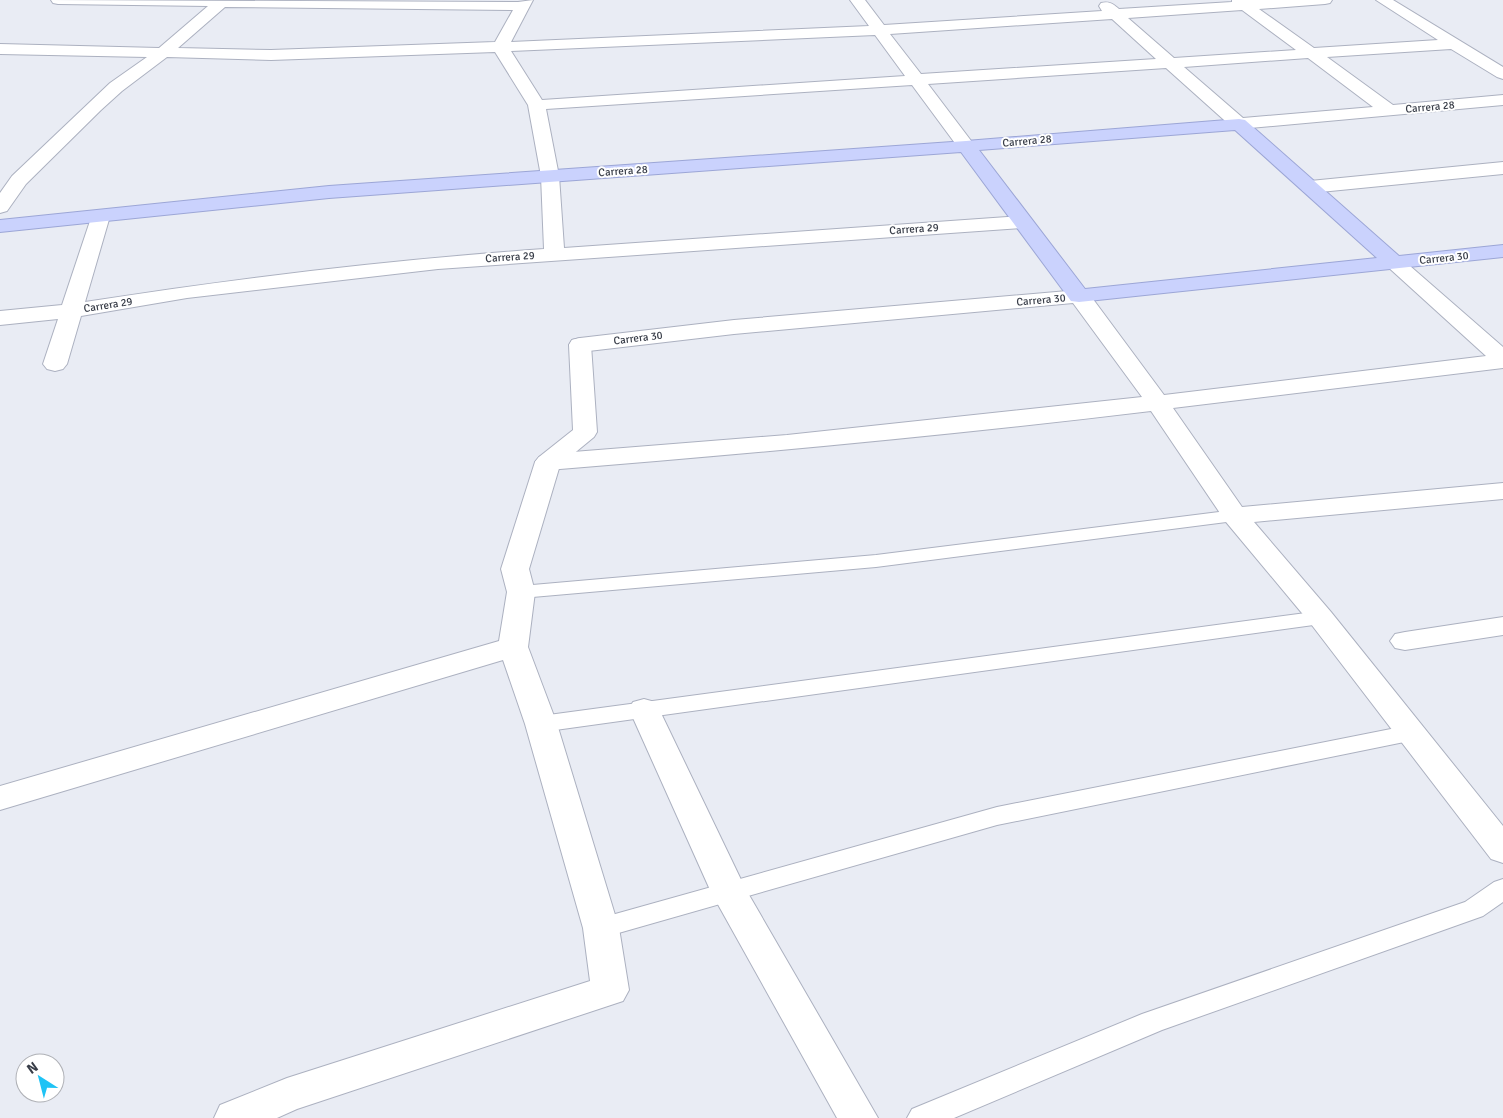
<svg xmlns="http://www.w3.org/2000/svg" width="1503" height="1118" font-family="Signika,sans-serif">
<style>
.lines{fill:none;stroke-linecap:round;stroke-linejoin:round}
.service-casing{stroke:#acb1c0;stroke-width:2}
.pedestrian-casing{stroke:#acb1c0;stroke-width:2}
.minor-casing{stroke:#acb1c0;stroke-width:2}
.secondary-casing{stroke:#9ca6d6;stroke-width:2}
.service{fill:#fff;fill-rule:evenodd}
.pedestrian{fill:#fff;fill-rule:evenodd}
.minor{fill:#fff;fill-rule:evenodd}
.secondary{fill:#cad2fd;fill-rule:evenodd}
.labels{text-anchor:middle;dominant-baseline:central;stroke-width:4;stroke-linejoin:round;paint-order:stroke}
.far-street-label{font-size:11px;fill:#383d48;stroke:#fff}
</style>
<rect width="100%" height="100%" fill="#e9ecf4"/>
<g class="lines">
<g class="service-casing">
<g id="service">
<path d="M1235,510L1242,512L1245,516L1242,520L876,567L521,598L514,596L511,592L514,588L521,586L876,555Z"/>
<path d="M1321,611L1328,613L1331,618L1328,623L541,732L533,730L530,724L533,718L541,716Z"/>
<path d="M1411,725L1419,727L1422,733L1419,739L997,825L601,938L592,935L588,928L592,921L601,918L997,807Z"/>
<path d="M1503,879V902L1483,916L1162,1030L954,1118H907L912,1109L1142,1014L1465,902L1494,882Z"/>
</g>
</g>
<g class="pedestrian-casing">
<g id="pedestrian">
<path d="M580,338L588,340L591,345L597,432L594,437L560,465L529,569L535,592L528,647L557,724L619,928L629,990L623,1001L297,1109L277,1118H214L220,1105L287,1078L590,981L583,928L525,724L503,660L0,810V786L499,641L507,592L501,569L535,462L539,457L573,430L569,345L572,340Z"/>
<path d="M644,699L655,702L659,709L745,888L878,1118H837L711,892L629,709L633,702Z"/>
</g>
</g>
<g class="minor-casing">
<g id="minor">
<path d="M51,0L518,2L533,0L511,42L869,26L850,0H865L884,25L1102,11L1099,6L1101,3C1109,1 1113,4 1119,9L1232,2V0H1332L1330,3L1325,4L1259,9L1314,48L1438,40L1376,0H1393L1503,67V79L1497,77L1451,49L1327,57L1393,105L1503,95V105L1239,129L1233,128L1166,68L928,84L975,146L972,150L966,151L960,150L912,85L546,109L559,176L564,248L1022,216L1029,218L1032,222L1029,226L1022,228L438,269L187,298L81,316L67,364L63,369L55,371L47,369L43,364L58,319L0,325V311L62,305L93,212L100,210L107,212L110,216L85,302C237,278 390,260 544,249L541,176L528,105L495,52L271,60L167,57L122,91L101,110L26,184L7,211L0,213V193L12,176L110,83L147,57L0,54V44L159,48L208,6L58,4L53,3ZM225,7L513,10L495,42L271,50L178,48ZM1242,10L1296,50L1174,58L1128,18ZM1112,19L1156,59L921,74L890,34ZM875,35L905,76L542,100L511,51ZM1308,58L1373,107L1243,118L1184,67Z"/>
<path d="M1503,162V174L1310,193L1303,191L1301,187L1303,183L1310,181Z"/>
<path d="M1395,257L1402,259L1503,347V368L1173,408L1242,507L1503,483V499L1254,522L1331,612L1503,826V863L1491,859L1311,624L1226,522L1151,411C951,435 750,454 548,470L539,467L535,462L539,457L548,454L787,435L1142,397L1073,303L734,334L580,352L572,350L569,345L572,340L580,338L734,320L1079,290L1087,291L1164,395L1486,356L1388,267L1385,263L1388,259Z"/>
<path d="M1503,617V635L1405,650L1395,648L1390,641L1395,634L1405,632Z"/>
</g>
</g>
<g class="secondary-casing">
<path id="secondary" d="M1239,119L1245,120L1399,256L1503,245V257L1079,302L1071,301L961,152L329,198L0,232V220L329,186L966,141ZM1235,130L1377,258L1085,289L979,150Z"/>
</g>
<use href="#service" class="service"/>
<use href="#pedestrian" class="pedestrian"/>
<use href="#minor" class="minor"/>
<use href="#secondary" class="secondary"/>
</g>
<g class="labels">
<g class="far-street-label">
<text transform="translate(1430 107) rotate(-5)">Carrera 28</text>
<text transform="translate(1027 141) rotate(-5)">Carrera 28</text>
<text transform="translate(623 171) rotate(-4)">Carrera 28</text>
<text transform="translate(914 229) rotate(-4)">Carrera 29</text>
<text transform="translate(510 257) rotate(-4)">Carrera 29</text>
<text transform="translate(1444 258) rotate(-6)">Carrera 30</text>
<text transform="translate(1041 300) rotate(-5)">Carrera 30</text>
<text transform="translate(108 305) rotate(-9)">Carrera 29</text>
<text transform="translate(638 338) rotate(-7)">Carrera 30</text>
</g>
</g>
<g transform="translate(40 1078) rotate(324)"><circle r="24" fill="#ffffff" stroke="#afb1b6"/>
<path d="M0-4L9 19L0 12L-9 19Z" fill="#1fc3f5"/>
<text y="-8" font-size="14" font-weight="bold" text-anchor="middle" fill="#383d48">N</text>
</g>
</svg>
